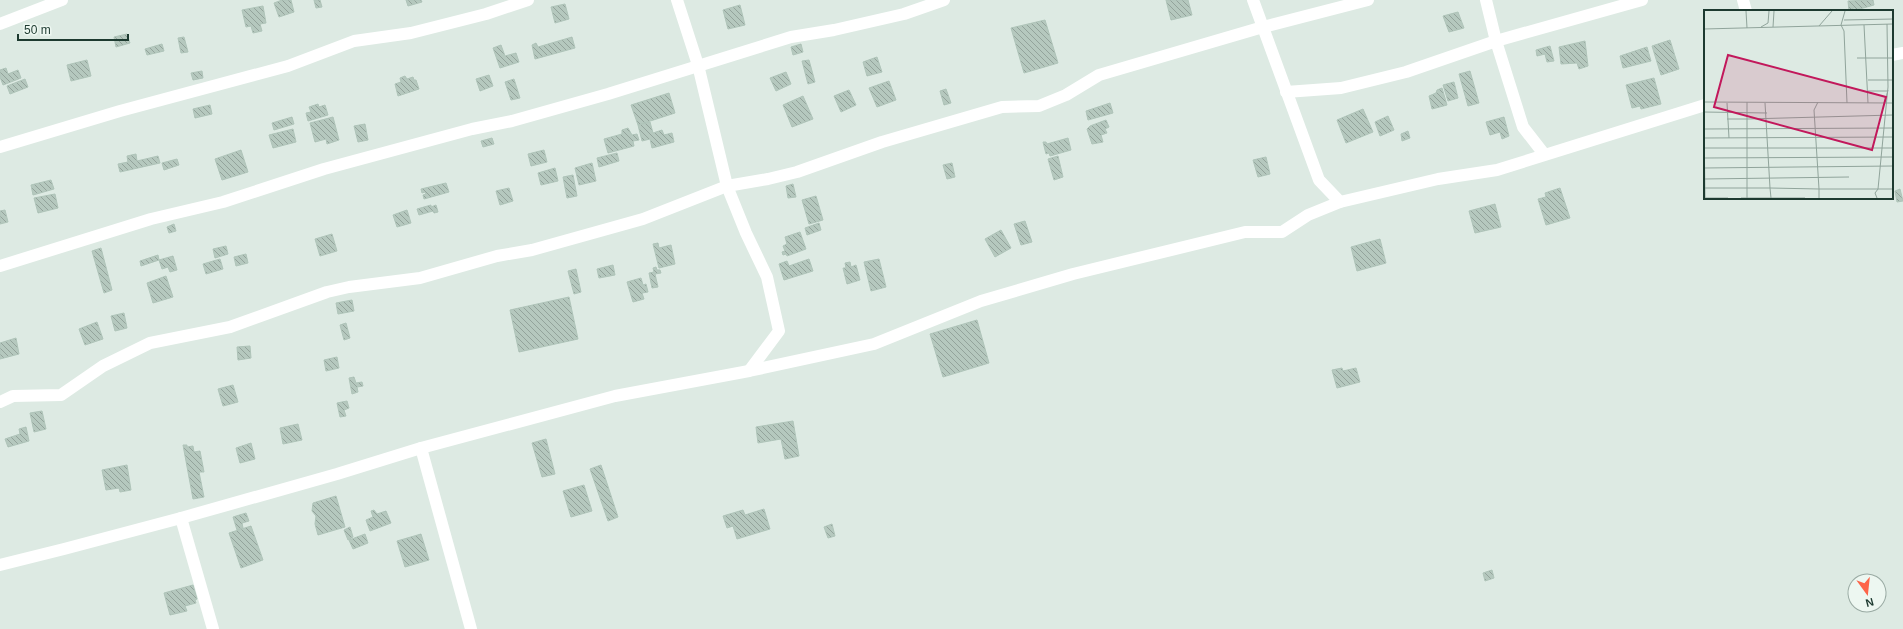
<svg xmlns="http://www.w3.org/2000/svg" width="1903" height="629" font-family="Helvetica,sans-serif">
<style>
.building{fill:url(#building-back-hatch);stroke:#afc4b9}
.lines{fill:none;stroke-linecap:round;stroke-linejoin:round}
.street{stroke:#fff;stroke-width:12}
.inset-road{fill:none;stroke:#90a49b;stroke-width:1}
.view{fill:#c2185b;fill-opacity:0.15;stroke:#c2185b;stroke-width:2}
.inset-edge{fill:none;stroke:#1d3a30;stroke-width:2}
</style>
<defs>
<pattern id="building-back-hatch" width="6" height="6" patternUnits="userSpaceOnUse"><rect width="6" height="6" fill="#b5c8be"/><path d="M-1 5l2 2M0 0l6 6M5-1l2 2" fill="none" stroke="#93a39b"/></pattern>
</defs>
<rect width="100%" height="100%" fill="#ddeae3"/>
<g class="building">
<path d="M282,0H291L294,12L279,17L274,3Z"/>
<path d="M314,0H320L322,7L316,8Z"/>
<path d="M406,0H421L422,2L408,6Z"/>
<path d="M1166,0H1188L1192,15L1171,20Z"/>
<path d="M1873,0L1874,5L1856,10L1855,8H1853V11H1849L1848,1Z"/>
<path d="M565,4L569,19L555,23L551,7Z"/>
<path d="M740,5L745,25L728,29L723,10Z"/>
<path d="M263,6L266,23L260,24L262,31L253,33L251,26L246,27L242,10Z"/>
<path d="M1458,12L1464,28L1449,32L1443,16Z"/>
<path d="M1045,20L1058,63L1024,73L1011,28Z"/>
<path d="M127,34L130,43L116,47L114,37Z"/>
<path d="M184,37L188,52L181,53L178,38Z"/>
<path d="M572,37L575,48L535,59L532,45L536,43L538,47Z"/>
<path d="M1670,40L1679,69L1661,75L1652,46Z"/>
<path d="M1585,41L1588,66L1579,69L1577,63L1561,64L1559,47Z"/>
<path d="M162,44L164,51L147,55L145,49Z"/>
<path d="M801,44L803,52L793,55L791,47Z"/>
<path d="M501,45L505,56L516,53L519,62L500,68L493,48Z"/>
<path d="M1550,46L1554,61L1547,62L1545,54L1537,56L1536,50Z"/>
<path d="M1647,47L1651,61L1623,68L1620,56Z"/>
<path d="M877,57L882,72L867,76L863,62Z"/>
<path d="M87,60L91,76L71,81L67,65Z"/>
<path d="M809,60L815,82L808,84L802,61Z"/>
<path d="M6,68L8,74L18,70L21,78L3,85L0,77V70Z"/>
<path d="M202,71L203,78L193,80L191,73Z"/>
<path d="M1470,71L1479,103L1468,106L1459,74Z"/>
<path d="M786,72L791,84L776,91L770,78Z"/>
<path d="M489,75L493,86L480,91L476,79Z"/>
<path d="M405,76L407,79L413,77L414,80H416L419,89L398,96L395,84L401,82L400,78Z"/>
<path d="M1654,78L1661,104L1641,109L1640,106L1632,108L1626,85Z"/>
<path d="M25,79L28,87L10,94L7,86Z"/>
<path d="M514,79L520,98L511,100L505,82Z"/>
<path d="M889,81L896,100L877,107L869,88Z"/>
<path d="M1454,82L1458,98L1448,101L1443,85Z"/>
<path d="M1442,88L1447,105L1432,109L1429,96L1436,93L1437,90Z"/>
<path d="M946,89L951,103L944,105L940,91Z"/>
<path d="M849,90L856,105L841,112L834,96Z"/>
<path d="M669,93L675,113L638,125L631,105Z"/>
<path d="M803,96L813,119L792,127L783,105Z"/>
<path d="M1110,103L1113,113L1088,120L1086,111Z"/>
<path d="M318,104L319,107L325,105L328,115L308,121L306,113L311,112L309,107Z"/>
<path d="M210,105L212,114L195,118L193,109Z"/>
<path d="M1363,109L1373,132L1346,143L1337,120Z"/>
<path d="M1388,116L1394,130L1380,136L1375,122Z"/>
<path d="M292,117L294,124L274,130L272,123Z"/>
<path d="M333,117L339,140L327,144L326,139L315,142L310,123Z"/>
<path d="M1504,117L1509,136L1502,139L1500,132L1490,135L1486,122Z"/>
<path d="M1106,120L1109,127L1105,129L1107,133L1101,135L1103,142L1092,144L1087,129L1090,126Z"/>
<path d="M650,122L653,133L662,130L664,135L672,133L674,142L652,148L650,139L642,141L638,125Z"/>
<path d="M365,124L368,140L358,142L354,126Z"/>
<path d="M628,128L632,135L637,134L639,140L633,141L634,146L608,153L604,139L622,134V130Z"/>
<path d="M293,129L296,142L273,148L269,135Z"/>
<path d="M1408,131L1410,138L1402,141L1401,134Z"/>
<path d="M492,138L494,144L483,147L481,141Z"/>
<path d="M1068,138L1071,150L1050,156L1049,153L1046,154L1043,142H1046L1047,144Z"/>
<path d="M241,150L248,172L222,180L215,159Z"/>
<path d="M544,150L547,162L531,166L528,154Z"/>
<path d="M617,153L619,161L599,167L597,158Z"/>
<path d="M136,154L137,161L158,156L160,163L120,172L118,164L128,162L127,156Z"/>
<path d="M1058,156L1063,177L1054,180L1048,159Z"/>
<path d="M1266,157L1270,174L1258,177L1253,160Z"/>
<path d="M177,159L179,165L164,170L162,163Z"/>
<path d="M592,163L596,181L579,185L575,168Z"/>
<path d="M952,163L955,177L947,179L943,165Z"/>
<path d="M555,168L558,181L541,185L538,173Z"/>
<path d="M573,175L577,196L567,198L563,177Z"/>
<path d="M51,180L54,189L33,195L31,185Z"/>
<path d="M446,183L449,192L424,199L423,195L426,194L425,192L422,193L421,189Z"/>
<path d="M793,184L796,197L788,198L786,186Z"/>
<path d="M509,188L513,201L500,205L496,191Z"/>
<path d="M1560,188L1570,218L1546,225L1538,199L1546,197L1545,193Z"/>
<path d="M1900,189L1903,201L1897,202L1895,191Z"/>
<path d="M55,194L58,208L38,213L34,198Z"/>
<path d="M816,196L823,220L809,224L802,200Z"/>
<path d="M1495,204L1501,227L1475,233L1469,211Z"/>
<path d="M431,205V207L436,205L438,212L434,213L433,211L419,215L417,209Z"/>
<path d="M5,210L8,222L0,224V211Z"/>
<path d="M407,210L411,223L397,227L393,215Z"/>
<path d="M1025,221L1032,242L1021,245L1014,224Z"/>
<path d="M819,223L821,230L807,235L805,228Z"/>
<path d="M174,224L176,231L169,233L167,227Z"/>
<path d="M1001,230L1011,248L995,257L985,239Z"/>
<path d="M800,232L806,249L787,256L786,254L783,255L782,252L785,251L783,246L787,244L785,237Z"/>
<path d="M332,234L337,251L320,256L315,239Z"/>
<path d="M1380,239L1386,263L1357,271L1351,247Z"/>
<path d="M658,243L659,248L671,245L675,264L659,268L653,244Z"/>
<path d="M226,246L228,254L215,258L213,249Z"/>
<path d="M101,248L112,290L104,293L92,251Z"/>
<path d="M246,254L248,263L236,266L234,257Z"/>
<path d="M158,255L159,260L141,266L140,261Z"/>
<path d="M173,256L177,270L170,272L168,267L162,269L159,260Z"/>
<path d="M220,259L223,269L206,274L203,264Z"/>
<path d="M809,259L813,271L784,280L779,264L787,261L789,266Z"/>
<path d="M879,259L886,287L871,291L864,262Z"/>
<path d="M850,262L851,267L856,265L860,280L847,284L843,268H846L845,263Z"/>
<path d="M613,265L615,275L599,278L597,269Z"/>
<path d="M656,267L657,270H660L661,273L655,274L658,287L652,288L649,273L654,272L653,268Z"/>
<path d="M576,269L581,292L574,294L568,271Z"/>
<path d="M166,276L173,297L153,303L147,283Z"/>
<path d="M641,278L643,285L646,284L648,292L642,293L644,299L633,302L627,282Z"/>
<path d="M569,297L578,339L519,352L510,310Z"/>
<path d="M352,300L354,311L338,314L336,303Z"/>
<path d="M124,313L127,328L115,331L111,316Z"/>
<path d="M977,320L989,363L943,377L930,334Z"/>
<path d="M97,322L103,339L85,345L79,329Z"/>
<path d="M346,323L350,338L344,340L340,325Z"/>
<path d="M16,338L19,354L0,359V343Z"/>
<path d="M250,346L251,358L238,360L237,347Z"/>
<path d="M337,357L339,368L326,371L324,360Z"/>
<path d="M1342,368L1343,371L1356,368L1360,382L1337,388L1332,370Z"/>
<path d="M354,377L356,383L362,382L363,386L357,387L358,392L352,394L349,378Z"/>
<path d="M233,385L238,402L223,406L218,389Z"/>
<path d="M347,401L349,408L344,410L346,416L340,417L337,403Z"/>
<path d="M42,411L46,429L34,432L30,413Z"/>
<path d="M793,421L799,456L785,459L781,439L758,443L756,427Z"/>
<path d="M298,424L302,440L283,444L280,428Z"/>
<path d="M26,427L29,441L8,447L5,439L20,434L19,429Z"/>
<path d="M546,439L555,474L542,477L532,443Z"/>
<path d="M251,443L255,459L240,463L236,448Z"/>
<path d="M183,445H187V447L193,446L194,452L200,451L204,472H199L204,497L193,499Z"/>
<path d="M127,465L131,490L120,492L119,488L106,490L102,470Z"/>
<path d="M601,465L618,517L608,521L590,469Z"/>
<path d="M584,485L592,511L571,517L563,491Z"/>
<path d="M336,496L345,527L318,535L315,524L316,516L312,511L313,503Z"/>
<path d="M764,509L770,529L737,539L733,526L727,528L723,516L743,510L745,515Z"/>
<path d="M374,510L377,514L386,511L391,523L370,531L366,520L373,517L371,511Z"/>
<path d="M246,513L249,521L242,523L243,528L237,530L233,517Z"/>
<path d="M832,524L835,536L828,538L824,527Z"/>
<path d="M251,526L263,560L241,568L229,533Z"/>
<path d="M350,527L353,537L348,540L344,530Z"/>
<path d="M365,534L368,543L353,549L349,540Z"/>
<path d="M421,534L429,560L405,567L397,541Z"/>
<path d="M1492,570L1494,578L1485,581L1483,573Z"/>
<path d="M193,585L197,599L195,600L196,603L185,606L187,611L170,615L164,593Z"/>
</g>
<g class="lines">
<g class="street">
<path d="M677,0L698,65L727,186L746,233L767,277L779,331L749,371"/>
<path d="M1253,0L1319,180L1340,202"/>
<path d="M1486,0L1496,41L1523,127L1544,154"/>
<path d="M1743,0L1746,11"/>
<path d="M0,24L62,0"/>
<path d="M1892,55L1903,53"/>
<path d="M1286,92L1341,88L1406,72L1496,41L1642,0"/>
<path d="M0,147L120,111L288,66L354,41L411,33L486,14L528,0"/>
<path d="M0,266L151,219L223,202L324,169L472,129L512,121L608,94L791,37L834,30L904,14L944,0"/>
<path d="M0,402L13,396L61,395L103,366L150,343L230,327L327,292L349,287L420,278L497,256L532,250L643,219L727,186L768,179L797,172L882,142L1002,107L1039,106L1066,95L1099,75L1263,27L1368,0"/>
<path d="M421,448L471,629"/>
<path d="M181,518L213,629"/>
<path d="M0,565L64,549L181,518L337,474L421,448L615,396L749,371L874,344L981,301L1073,274L1245,232H1282L1308,215L1340,202L1438,179L1497,170L1705,105"/>
</g>
</g>
<g transform="translate(1704 10)">
<rect width="189" height="189" fill="#ddeae3"/>
<path class="inset-road" d="M42,1L43,18M141,1L137,15L140,21L143,93M140,10L189,9M160,15L164,93M115,16L128,1M57,17L64,13L65,1M69,17L70,1M0,19L189,14M153,48H189M164,70H189M164,81H183M0,92L189,93M114,92L110,100L115,179H174L184,77L183,14M181,92L184,80M23,93L25,128M0,102L63,103M23,109H44M44,109L189,105M0,116L1,188M0,119L189,118M0,128L189,127M0,138H189M0,148L189,147M0,158L189,156M0,169L145,167M0,178H66L61,93M0,188H24M37,188H101M43,188V92M67,188L66,178L115,179V188M173,188L171,183L174,179H189"/>
<path class="view" d="M24,45L182,87L168,140L10,97Z"/>
<rect width="189" height="189" class="inset-edge"/>
</g>
<g transform="translate(1867 593) rotate(165)"><circle r="19" fill="#edf7f1" stroke="#9aaba4"/>
<path d="M0-3L7 15L0 10L-7 15Z" fill="#fd6448"/>
<text y="-6" font-size="11" font-weight="bold" text-anchor="middle" fill="#1d3a30">N</text>
</g>
<path d="M18 34v6h110v-6" fill="none" stroke="#1d3a30" stroke-width="2"/>
<text x="24" y="34" font-size="12" fill="#1d3a30" stroke="#edf7f1" stroke-width="3" paint-order="stroke">50 m</text>
</svg>
